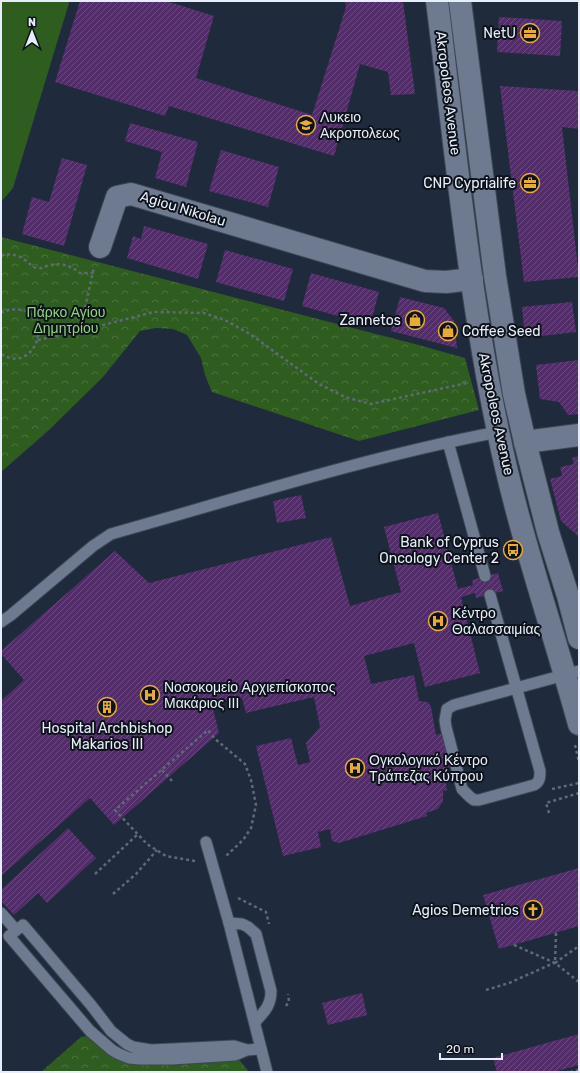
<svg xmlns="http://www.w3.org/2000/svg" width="580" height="1073" font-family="Rubik,sans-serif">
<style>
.forest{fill:url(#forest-crowns)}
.garden{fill:#2f5c1f}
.building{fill:url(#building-hatch)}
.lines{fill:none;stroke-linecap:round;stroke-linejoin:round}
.service-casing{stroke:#3e4756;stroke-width:13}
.minor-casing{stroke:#3e4756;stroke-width:24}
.secondary-casing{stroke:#3e4756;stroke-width:24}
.path{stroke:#5f6979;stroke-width:2.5;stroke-dasharray:3 3;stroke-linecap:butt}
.service{stroke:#6d7a8f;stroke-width:11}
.minor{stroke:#6d7a8f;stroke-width:22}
.secondary{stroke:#6d7a8f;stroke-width:22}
.labels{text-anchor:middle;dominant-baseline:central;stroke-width:4;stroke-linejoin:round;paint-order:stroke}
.poi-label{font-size:14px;fill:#e7eefb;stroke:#0e121a;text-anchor:end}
.street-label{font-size:14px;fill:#e7eefb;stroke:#0e121a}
.park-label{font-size:14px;fill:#91d47c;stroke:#0e121a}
</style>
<defs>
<pattern id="forest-crowns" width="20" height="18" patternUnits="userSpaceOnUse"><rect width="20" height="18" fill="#2f5c1f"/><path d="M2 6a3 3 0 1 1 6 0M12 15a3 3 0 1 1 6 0" fill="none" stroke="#4d7440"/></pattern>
<pattern id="building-hatch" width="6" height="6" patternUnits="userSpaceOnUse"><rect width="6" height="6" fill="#532d6a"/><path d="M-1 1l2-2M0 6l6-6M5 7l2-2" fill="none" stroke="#6c4c80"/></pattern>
</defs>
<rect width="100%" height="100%" fill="#1f2a3c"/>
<g class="forest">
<path d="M1,237L415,344L465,358L479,410L359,441L212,392L205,375L201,358L187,335L173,329L156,328L140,331L103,377L49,430L1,472Z"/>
<path d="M87,1036L110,1053L237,1057L249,1072H41L81,1037Z"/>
</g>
<path class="garden" d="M1,1H69V3L13,188L1,202Z"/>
<g class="building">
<path d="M80,1H166L214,16L196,78L312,115L346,7L345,1H403L415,94L391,95L388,72L360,64L334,156L169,106L165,116L55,82Z"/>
<path d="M499,17L562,21L560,56L497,52Z"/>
<path d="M500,86L579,91V129L562,127L579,277L524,282Z"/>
<path d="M130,123L198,142L186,187L155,178L162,152L125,141Z"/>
<path d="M221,150L279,167L268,207L209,191Z"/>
<path d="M62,158L87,165L64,246L22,234L32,197L49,202Z"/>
<path d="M144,226L208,244L198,279L127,258L133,236L141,239Z"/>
<path d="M225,250L293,269L284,301L216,282Z"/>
<path d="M311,273L379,292L370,325L302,306Z"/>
<path d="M400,297L444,308L454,321L457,348L391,331Z"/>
<path d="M572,302L576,332L525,338L522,307Z"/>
<path d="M579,360V414L568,415L559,402L540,399L536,365Z"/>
<path d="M579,456V537L561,521L550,479L562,476L560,467L574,464L572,458Z"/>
<path d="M301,495L306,518L277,523L273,501Z"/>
<path d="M438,513L458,589L473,585L472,580L498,573L503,591L476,598L475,593L461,597L480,673L425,687L414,643L364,656L371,684L414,675L419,701L428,702L431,707L436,735L443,733L452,765L444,771L447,790L443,791V801L438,809L426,813L427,816L339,843L332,841L330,829L318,832L321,847L283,856L256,746L291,738L298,765L310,762L306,743L320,727L314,697L246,713L242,698L211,701L219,733L114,825L90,798L1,876V701L24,680L1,654V651L115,551L149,583L331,537L350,606L401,592L384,527Z"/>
<path d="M68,828L96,858L47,903L38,893L14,915L1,901V890Z"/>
<path d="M579,868V926L499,949L483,895Z"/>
<path d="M362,993L367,1015L328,1025L322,1003Z"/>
<path d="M579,1034V1065L554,1072H497L493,1058Z"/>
</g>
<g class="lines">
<g class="service-casing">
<g id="service">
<path d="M448,442L485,576"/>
<path d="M490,595L540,771C540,777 540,782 534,785L479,800H474L470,797L462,789L446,727L445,720L447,709L454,705L579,671"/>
<path d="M1,622L11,615L93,546L111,534C239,498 367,457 498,432"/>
<path d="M206,842L229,923L267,1072"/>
<path d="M1,913L16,930"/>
<path d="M229,923L242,924L248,927L256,934L271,991C271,1006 264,1012 255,1022"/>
<path d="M247,1050L234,1046L151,1050L133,1047L127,1044L111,1031L91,1005L23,925L9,936L90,1031L112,1050L119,1054L129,1058L140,1059H172L235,1055L247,1050L261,1049"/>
</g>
</g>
<g class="minor-casing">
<g id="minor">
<path d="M100,247L117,197L131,194L425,281L446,282L472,279"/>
<path d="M525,442L579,435"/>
</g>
</g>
<g class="secondary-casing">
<g id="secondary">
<path d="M437,1C455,144 468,289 498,431C518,530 552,626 579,724"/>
<path d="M460,1L495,276L514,394L525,442L548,532L568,596L579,638"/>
</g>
</g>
<g class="path">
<path d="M1,255C10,254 17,254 25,260C30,263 32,268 38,268C42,269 44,267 47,266C59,262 70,265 80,273H94"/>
<path d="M1,313C8,309 14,309 22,310C54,317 35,375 1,354"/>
<path d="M80,331L94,267"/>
<path d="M38,340L79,331L154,312L204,313L225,320L250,334L319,384L345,397L371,404L467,383"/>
<path d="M575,745L579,762"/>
<path d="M162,770L172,781"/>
<path d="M552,789L579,783"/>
<path d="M549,813L546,803L579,793"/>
<path d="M195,861L166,856L147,844L115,810L208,730L214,738L245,764L251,780L256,805L251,828L243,840L226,856"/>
<path d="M95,874L138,834"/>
<path d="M113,894L136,874L157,850"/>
<path d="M238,898L266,912L269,924"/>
<path d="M556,933L555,963L579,946"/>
<path d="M514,945L555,963L579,982"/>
<path d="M486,990L509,983L554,963"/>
<path d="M286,1006L289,1001L288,994"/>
<path d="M570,1072L579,1070"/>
</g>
<use href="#service" class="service"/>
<use href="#minor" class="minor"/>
<use href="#secondary" class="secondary"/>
</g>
<defs>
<g id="office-ring" transform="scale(1)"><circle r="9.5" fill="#0e121a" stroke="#e9ab38" stroke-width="1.5"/><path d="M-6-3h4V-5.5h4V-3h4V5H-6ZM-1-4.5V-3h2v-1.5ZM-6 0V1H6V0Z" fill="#e9ab38"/></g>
<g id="school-ring" transform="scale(1)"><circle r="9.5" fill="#0e121a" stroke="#e9ab38" stroke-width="1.5"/><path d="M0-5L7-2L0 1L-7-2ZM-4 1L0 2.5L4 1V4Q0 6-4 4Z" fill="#e9ab38"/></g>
<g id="shop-ring" transform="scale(1)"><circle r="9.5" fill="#0e121a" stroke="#e9ab38" stroke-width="1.5"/><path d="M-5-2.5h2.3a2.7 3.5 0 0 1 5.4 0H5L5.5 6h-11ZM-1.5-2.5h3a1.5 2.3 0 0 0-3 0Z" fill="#e9ab38"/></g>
<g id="bus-ring" transform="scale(1)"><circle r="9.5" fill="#0e121a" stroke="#e9ab38" stroke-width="1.5"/><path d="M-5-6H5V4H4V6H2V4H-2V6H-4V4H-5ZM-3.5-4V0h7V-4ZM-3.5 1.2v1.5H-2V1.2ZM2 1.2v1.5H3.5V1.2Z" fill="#e9ab38"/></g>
<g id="hospital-ring" transform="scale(1)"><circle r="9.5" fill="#0e121a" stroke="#e9ab38" stroke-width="1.5"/><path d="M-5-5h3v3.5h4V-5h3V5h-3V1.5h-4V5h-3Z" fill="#e9ab38"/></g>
<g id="building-ring" transform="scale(1)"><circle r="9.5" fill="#0e121a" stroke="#e9ab38" stroke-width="1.5"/><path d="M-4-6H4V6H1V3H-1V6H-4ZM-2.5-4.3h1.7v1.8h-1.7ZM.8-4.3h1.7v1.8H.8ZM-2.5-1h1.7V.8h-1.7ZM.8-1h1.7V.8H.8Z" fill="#e9ab38"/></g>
<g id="church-ring" transform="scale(1)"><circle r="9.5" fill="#0e121a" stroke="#e9ab38" stroke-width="1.5"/><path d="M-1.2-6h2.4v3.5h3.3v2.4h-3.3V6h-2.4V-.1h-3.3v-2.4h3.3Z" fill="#e9ab38"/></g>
</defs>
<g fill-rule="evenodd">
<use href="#office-ring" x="530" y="33"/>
<use href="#school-ring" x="306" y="125"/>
<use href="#office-ring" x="530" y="183"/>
<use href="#shop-ring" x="415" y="320"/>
<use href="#shop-ring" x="448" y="331"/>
<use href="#bus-ring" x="513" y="550"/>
<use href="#hospital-ring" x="438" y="621"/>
<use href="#hospital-ring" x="150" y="695"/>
<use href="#building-ring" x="107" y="707"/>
<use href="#hospital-ring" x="355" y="768"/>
<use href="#church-ring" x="533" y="910"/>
</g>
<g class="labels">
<g class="poi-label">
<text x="516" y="33">NetU</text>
<text x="320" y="117" text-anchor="start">Λυκειο<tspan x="320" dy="16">Ακροπολεως</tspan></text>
<text x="516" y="183">CNP Cyprialife</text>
<text x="401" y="320">Zannetos</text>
<text x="462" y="331" text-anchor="start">Coffee Seed</text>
<text x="499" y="542">Bank of Cyprus<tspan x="499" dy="16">Oncology Center 2</tspan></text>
<text x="452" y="613" text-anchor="start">Κέντρο<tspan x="452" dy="16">Θαλασσαιμίας</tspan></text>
<text x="164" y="687" text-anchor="start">Νοσοκομείο Αρχιεπίσκοπος<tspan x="164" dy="16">Μακάριος ΙΙΙ</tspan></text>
<text x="107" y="728" text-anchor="middle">Hospital Archbishop<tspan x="107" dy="16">Makarios III</tspan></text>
<text x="369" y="760" text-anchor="start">Ογκολογικό Κέντρο<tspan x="369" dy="16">Τράπεζας Κύπρου</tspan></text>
<text x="519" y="910">Agios Demetrios</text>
</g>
<g class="street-label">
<text transform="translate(448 93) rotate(83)">Akropoleos Avenue</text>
<text transform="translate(183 209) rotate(17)">Agiou Nikolau</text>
<text transform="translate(496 414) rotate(78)">Akropoleos Avenue</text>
</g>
<g class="park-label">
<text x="66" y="312">Πάρκο Αγίου<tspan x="66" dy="16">Δημητρίου</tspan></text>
</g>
</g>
<rect width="580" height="1073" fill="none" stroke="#e7eefb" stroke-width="4"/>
<g transform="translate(32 32)" stroke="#0e121a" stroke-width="3" paint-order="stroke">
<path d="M0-3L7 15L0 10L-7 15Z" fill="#e7eefb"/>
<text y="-6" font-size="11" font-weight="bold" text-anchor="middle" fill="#e7eefb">N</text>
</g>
<path d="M440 1053v6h62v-6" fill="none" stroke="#e7eefb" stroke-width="2"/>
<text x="446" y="1053" font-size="12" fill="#e7eefb" stroke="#0e121a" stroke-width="3" paint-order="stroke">20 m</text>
</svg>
